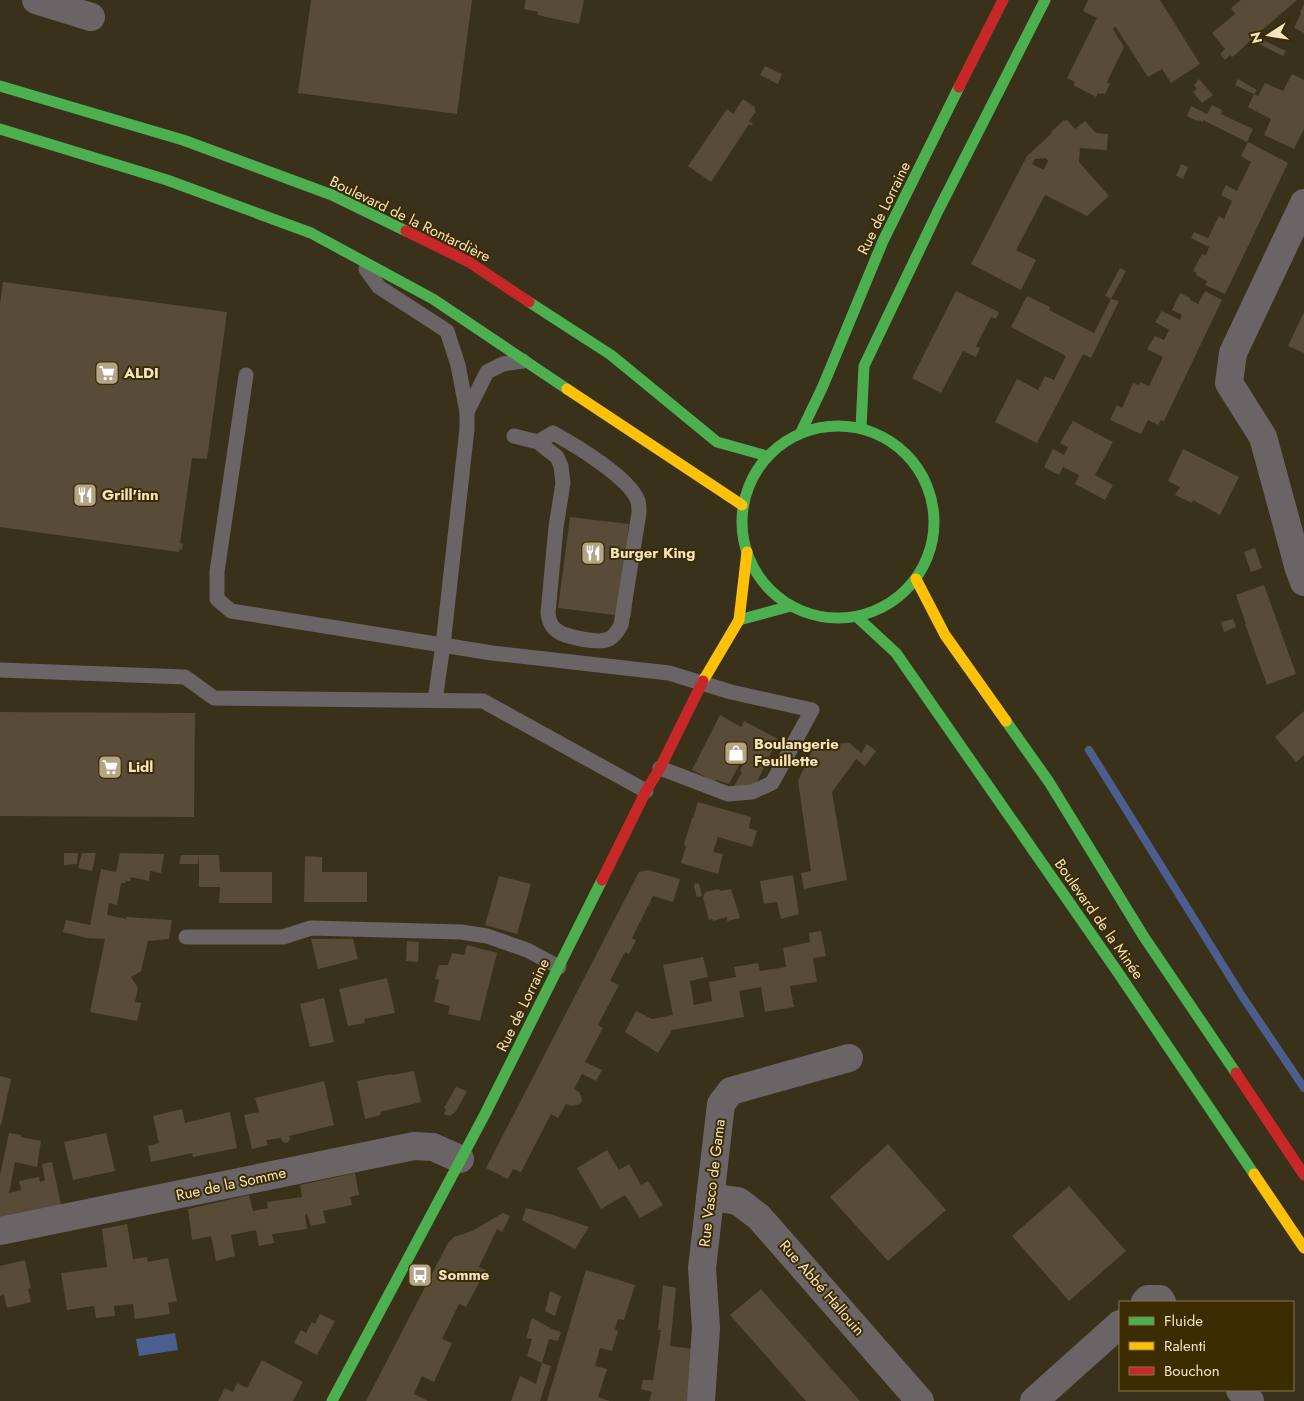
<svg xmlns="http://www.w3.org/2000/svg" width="1304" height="1401" font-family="Jost,sans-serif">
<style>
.water{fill:#4b5f8f}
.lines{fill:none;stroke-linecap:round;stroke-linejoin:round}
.stream{stroke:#4b5f8f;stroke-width:8}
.building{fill:#584b37;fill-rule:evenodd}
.lane{stroke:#6b6467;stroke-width:15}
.street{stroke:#6b6467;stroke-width:28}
.fast{stroke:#4caf50;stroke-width:11}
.slow{stroke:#ffc107;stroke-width:11}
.jam{stroke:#c62828;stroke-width:11}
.labels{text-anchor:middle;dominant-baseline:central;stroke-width:4;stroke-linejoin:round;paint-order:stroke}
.street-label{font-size:15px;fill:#f5e4c1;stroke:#3c2c02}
.poi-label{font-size:15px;font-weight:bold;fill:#f5e4c1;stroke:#3c2c02;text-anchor:start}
</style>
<rect width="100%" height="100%" fill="#3a311b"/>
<path class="water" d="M175,1333L178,1350L139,1356L136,1339Z"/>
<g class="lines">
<path class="stream" d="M1089,750L1242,996L1304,1088"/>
</g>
<g class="building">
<path d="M311,0H472L457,114L298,93Z"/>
<path d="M526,0H584L579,24L537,15L538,12L524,9Z"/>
<path d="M1088,0H1160L1200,64L1171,83L1162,69L1148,77L1115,26L1113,29L1124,47L1107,82L1110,84L1105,94L1101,93L1100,95L1098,93L1096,97L1073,85L1075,82L1067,78L1097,18L1083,11Z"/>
<path d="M1241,0H1297L1255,36L1286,51L1283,56L1251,40L1235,55L1232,57L1230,55L1225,60L1220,54L1225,49L1212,33L1235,14L1231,8Z"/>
<path d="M1304,4V33L1294,28L1301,13L1300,12Z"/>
<path d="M765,66L782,74L778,84L760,75Z"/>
<path d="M1292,74L1304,80V129L1294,149L1264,135L1271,119L1248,107L1254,94L1258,96L1265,83L1283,91Z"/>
<path d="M1199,79L1213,95L1202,103L1193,92L1197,89L1194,85Z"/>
<path d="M1238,79L1257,90L1254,94L1235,85Z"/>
<path d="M743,99L755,107L754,110L756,111L749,121L753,124L751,126L749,124L711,182L688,166L727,109L733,114Z"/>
<path d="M1212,105L1222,110L1221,114L1253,129L1247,142L1203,120V122L1198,120L1197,121L1187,116L1191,106L1207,114Z"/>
<path d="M1064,120L1065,121L1067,120L1075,129L1085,121L1096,133L1108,134L1107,150L1080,148L1079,162L1109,196L1087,216L1045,195L1016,250L1036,260L1021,290L971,264L1027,156L1052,133L1051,132ZM1046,158L1048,161L1044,170L1032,164L1035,159Z"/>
<path d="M1248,142L1288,163L1225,294L1205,285L1207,281L1196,275L1197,273L1193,271L1202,254L1206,255L1209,247L1191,238L1194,232L1208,238L1219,216L1224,219L1232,201L1221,195L1226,185L1237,191L1251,162L1241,156Z"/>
<path d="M1181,164L1188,167L1183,179L1176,176Z"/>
<path d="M1120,268L1126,271L1111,299L1105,296Z"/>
<path d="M3,282L227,312L207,459L192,458L180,543L183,544L182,550L179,549V552L0,527V304Z"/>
<path d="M956,291L999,312L996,319L991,317L976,346L980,348L976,357L963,351L941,393L912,378Z"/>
<path d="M1205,291L1222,300L1164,421L1161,420L1158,425L1148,420L1141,434L1110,420L1117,405L1122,408L1123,406L1133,383L1139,385L1140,382L1149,386L1163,357L1147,349L1155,336L1164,340L1169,330L1155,322L1162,311L1180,320L1182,315L1172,310L1180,293L1190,298V300L1198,304Z"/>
<path d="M1027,296L1050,307L1049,310L1094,333L1111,299L1119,301L1091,358L1083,354L1037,443L995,422L1017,379L1038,390L1045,376L1054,380L1066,356L1011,327Z"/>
<path d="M1304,312V353L1288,346Z"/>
<path d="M1073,421L1113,442L1095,475L1113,485L1105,500L1075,484L1079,475L1063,467L1059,475L1044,467L1053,449L1064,455L1068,447L1060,443Z"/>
<path d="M1183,449L1239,477L1220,515L1193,500L1192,503L1175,495L1180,487L1168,481Z"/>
<path d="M570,517L629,524L619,603L632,605L631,617L558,608Z"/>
<path d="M1255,548L1262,568L1251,572L1244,552Z"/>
<path d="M1264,585L1296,674L1267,685L1245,624H1246L1236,595Z"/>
<path d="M1233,619L1236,627L1224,632L1221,622Z"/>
<path d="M1304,711V755L1296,762L1275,737Z"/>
<path d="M0,712L195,713L194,817L0,816Z"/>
<path d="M720,715L741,727L744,721L778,739L752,792L734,786L742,772L740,771L744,762L742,760L729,784L716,780L715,782L692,770Z"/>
<path d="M849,743L861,753L867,744L876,751L865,766L856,759L832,792L847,880L804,889L801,873L811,871L798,781L813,749L833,744Z"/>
<path d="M698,802L751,817L749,828L757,831L752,847L718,837L713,852L723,854L718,874L681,863L686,846L684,845L692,818H693Z"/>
<path d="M64,853H78L77,864L64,865Z"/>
<path d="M82,853H96L92,871L78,868Z"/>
<path d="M120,853L164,854L161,873L150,871L149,881L131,877L130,881H126L125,883H121L117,905L109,903L107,915L127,919L126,917L172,920L169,939L148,941L141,971L131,977L138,988L135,1002L141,1003L137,1021L90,1012L105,939L87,938L63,932L66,920L90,925L101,869L116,872Z"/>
<path d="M181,855H199L198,864H179Z"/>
<path d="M199,855H219L220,872H272V903H219L220,887H199Z"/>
<path d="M305,856L322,857V872H367V902H304Z"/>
<path d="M648,870L680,879L673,902L653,896L632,938L636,940L629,954L625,952L610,981L619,985L598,1025L603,1028L585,1062L602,1070L596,1081L582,1074L574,1089L579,1092L581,1096L582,1101L580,1104L571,1106L566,1104L558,1118L551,1114L521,1172L513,1169L508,1179L486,1168L639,872Z"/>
<path d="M793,875L799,914L781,919L777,902L764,904L760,881Z"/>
<path d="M499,876L531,884L517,934L485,925Z"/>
<path d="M695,883L699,884L702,896L697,897L694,887Z"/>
<path d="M719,889L720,891L731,889L740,918L727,921V917L713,921V919L709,920L703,898L705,892Z"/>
<path d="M821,931L826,956L813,958L817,982L790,986L794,1007L765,1012L761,987L739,991L744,1017L672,1030L658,1053L625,1032L636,1011L652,1019L673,1015L663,965L703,957L708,977L690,981L694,1005L712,1001L709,982L736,977L734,967L758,963L760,971L786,967L783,948L810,942L809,933Z"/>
<path d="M311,939H353L358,959L318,969Z"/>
<path d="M407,941L419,942L418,962L406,961Z"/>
<path d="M467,945L497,953L480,1021L448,1014L450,1006L434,1002L439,980L435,979L439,965H448L452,953L464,955Z"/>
<path d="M387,978L395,1013L364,1019L365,1023L348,1026L339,989Z"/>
<path d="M324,998L334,1042L310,1047L300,1004Z"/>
<path d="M414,1071L421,1102L380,1112L381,1115L365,1119L357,1081L392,1074L393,1075Z"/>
<path d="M0,1076L11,1079L1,1125H0Z"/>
<path d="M324,1081L334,1125L289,1136L290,1139L288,1142L285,1143L282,1141L281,1138L266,1140L268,1145L252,1149L244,1115L259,1112L255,1098Z"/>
<path d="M456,1087L467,1091L456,1111L450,1116L444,1114L446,1109L444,1108Z"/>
<path d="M182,1109L185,1123L230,1112L237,1148L193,1157L192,1153L151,1162L148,1146L159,1143L153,1116Z"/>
<path d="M9,1133L21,1135V1137L41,1141L37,1167L15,1162L9,1193L21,1190L19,1181L39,1177L40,1182L45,1180L42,1164L52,1162L61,1205L0,1218V1175Z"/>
<path d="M106,1133L115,1171L73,1180L64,1142Z"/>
<path d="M888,1144L946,1210L888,1261L830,1197Z"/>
<path d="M607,1150L619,1170L629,1164L641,1185L648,1181L663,1205L640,1218L625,1195L601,1209L577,1168Z"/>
<path d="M355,1173L359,1195L350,1197L352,1205L323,1211L326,1223L311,1226L307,1214L305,1215L307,1229L272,1234L274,1243L259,1246L256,1230L231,1235L235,1256L216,1261L211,1236L192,1240L188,1209L249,1195L253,1211L268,1208L267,1202L302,1197L300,1185Z"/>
<path d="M1069,1186L1126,1251L1069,1301L1012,1236Z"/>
<path d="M526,1208L553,1215L589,1227L575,1249L522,1220Z"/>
<path d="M503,1213L510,1216L502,1232L497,1229L479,1267L486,1270L466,1307L459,1304L442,1339L452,1343L434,1382L422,1376L414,1394L428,1401H366L448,1243L454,1237L472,1231Z"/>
<path d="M127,1224L133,1259L147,1257L148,1262L168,1258L177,1301L168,1303L170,1314L135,1319L133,1304L114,1306L115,1316L96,1318L94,1306L67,1310L61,1273L107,1267L102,1229Z"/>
<path d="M25,1260L31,1288L28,1289L31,1302L7,1308L4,1295L0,1296V1266Z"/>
<path d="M586,1270L635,1285L624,1320L618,1319L615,1329L618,1331L612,1351L600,1348L595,1366L607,1369L598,1397L610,1401H547Z"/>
<path d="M663,1285L676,1288L670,1346L694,1349L687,1401H649L652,1392L641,1389L643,1380H653L661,1330H658Z"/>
<path d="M761,1289L860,1401H806L797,1391L730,1315Z"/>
<path d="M550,1291L561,1296L555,1316L545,1311Z"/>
<path d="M320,1314L335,1321L317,1355L294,1343L301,1330L306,1333L312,1322L315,1324Z"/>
<path d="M532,1318L552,1329L561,1332L558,1341L549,1339L542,1363L527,1356L532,1339L526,1338Z"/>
<path d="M262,1360L303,1382L293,1401H218L225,1388L233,1392L237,1383L247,1388Z"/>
<path d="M542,1363L551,1366L540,1401H511L520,1376L536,1384Z"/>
</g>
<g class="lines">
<g class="lane">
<path d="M366,269L379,287L447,331L458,365L467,412L487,372L503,364L523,361"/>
<path d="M246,375L217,572V599L231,611L492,653L669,673L731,692L812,710L772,783L752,792L728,794L660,768"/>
<path d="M514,436L538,442L557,457L561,466L563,483L556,527L548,613C549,620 550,625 556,630C564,637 599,644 609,639C615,636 618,630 621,625L639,513C639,510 639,505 638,501C630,478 575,445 553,433L538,442"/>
<path d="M0,670L185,677L214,698L483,701L646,791"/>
<path d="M435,700L443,645L467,429V412"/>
<path d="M186,937H283L311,928L461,932L487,936L527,950L559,967"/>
</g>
<g class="street">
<path d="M36,0L91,17"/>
<path d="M1304,203L1233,353L1229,383L1263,437L1299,569L1304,582"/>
<path d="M710,1197L738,1201L759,1217L920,1401"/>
<path d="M0,1231L414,1146L433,1147L460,1159"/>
<path d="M1145,1302L1148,1299H1160L1162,1302"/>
<path d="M1240,1390L1250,1401"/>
<path d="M701,1401L706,1328L702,1268L721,1104L731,1091L849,1058"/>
<path d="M1034,1401L1120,1324"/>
</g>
<g class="fast">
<path d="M0,86L183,140L332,195L406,231"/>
<path d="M0,129L167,180L311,233L433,299L567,389"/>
<path d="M529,302L611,355L717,442L767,456"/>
<circle cx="838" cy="522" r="96"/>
<path d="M861,428L864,366L938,211L1045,0"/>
<path d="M801,432L823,386L883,241L959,87"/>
<path d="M857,617L896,653L1119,974L1254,1174"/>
<path d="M739,620L791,606"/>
<path d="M1006,721L1049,782L1144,937L1236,1073"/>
<path d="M332,1401L485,1114L602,880"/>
</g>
<g class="slow">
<path d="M567,389L742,505"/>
<path d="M916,579L945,635L1006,721"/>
<path d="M703,681L739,620L747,552"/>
<path d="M1254,1174L1304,1248"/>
</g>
<g class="jam">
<path d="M959,87L1003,0"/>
<path d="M406,231L469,262L529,302"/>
<path d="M602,880L646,791L660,768L703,681"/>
<path d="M1236,1073L1304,1175"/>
</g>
</g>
<defs>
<g id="supermarket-square" transform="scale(1.25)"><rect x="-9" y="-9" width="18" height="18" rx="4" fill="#b4a587" stroke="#3c2c02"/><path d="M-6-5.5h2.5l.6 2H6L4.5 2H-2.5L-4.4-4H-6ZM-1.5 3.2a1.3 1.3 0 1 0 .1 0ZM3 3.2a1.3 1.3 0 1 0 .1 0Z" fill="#fff"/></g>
<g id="restaurant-square" transform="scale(1.25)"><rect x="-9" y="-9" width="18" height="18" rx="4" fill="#b4a587" stroke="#3c2c02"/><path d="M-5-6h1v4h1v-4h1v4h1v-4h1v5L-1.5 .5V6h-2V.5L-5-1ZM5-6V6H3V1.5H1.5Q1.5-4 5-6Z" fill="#fff"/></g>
<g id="shop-square" transform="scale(1.25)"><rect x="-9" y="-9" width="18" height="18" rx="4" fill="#b4a587" stroke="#3c2c02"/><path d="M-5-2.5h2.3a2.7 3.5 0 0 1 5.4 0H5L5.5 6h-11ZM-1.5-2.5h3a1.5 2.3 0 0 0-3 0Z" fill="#fff"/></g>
<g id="bus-square" transform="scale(1.25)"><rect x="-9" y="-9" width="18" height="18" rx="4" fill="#b4a587" stroke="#3c2c02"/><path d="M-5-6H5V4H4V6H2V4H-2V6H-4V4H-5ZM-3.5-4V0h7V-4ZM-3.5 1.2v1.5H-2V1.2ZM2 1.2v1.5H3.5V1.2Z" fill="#fff"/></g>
</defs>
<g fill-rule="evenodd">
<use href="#supermarket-square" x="107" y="373"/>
<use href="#restaurant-square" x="85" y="495"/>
<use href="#restaurant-square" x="593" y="553"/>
<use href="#shop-square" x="736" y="753"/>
<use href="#supermarket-square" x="110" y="767"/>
<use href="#bus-square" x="420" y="1275"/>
</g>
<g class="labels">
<g class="street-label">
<text transform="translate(884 208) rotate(-64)">Rue de Lorraine</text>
<text transform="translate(410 219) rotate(26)">Boulevard de la Rontardière</text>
<text transform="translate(1099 919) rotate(55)">Boulevard de la Minée</text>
<text transform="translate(523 1005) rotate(-64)">Rue de Lorraine</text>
<text transform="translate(712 1183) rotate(-83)">Rue Vasco de Gama</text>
<text transform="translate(231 1184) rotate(-12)">Rue de la Somme</text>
<text transform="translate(822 1288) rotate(49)">Rue Abbé Hallouin</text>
</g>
<g class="poi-label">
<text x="124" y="373">ALDI</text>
<text x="102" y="495">Grill'inn</text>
<text x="610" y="553">Burger King</text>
<text x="754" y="744">Boulangerie<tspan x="754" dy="17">Feuillette</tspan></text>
<text x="128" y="767">Lidl</text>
<text x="438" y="1275">Somme</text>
</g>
</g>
<rect x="1119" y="1301" width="175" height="90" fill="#3c2c02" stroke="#86764e"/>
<rect x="1129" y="1317" width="25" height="8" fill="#4caf50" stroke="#86764e"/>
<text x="1164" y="1326" font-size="15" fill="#f5e4c1">Fluide</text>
<rect x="1129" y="1342" width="25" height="8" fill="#ffc107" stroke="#86764e"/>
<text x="1164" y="1351" font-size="15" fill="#f5e4c1">Ralenti</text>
<rect x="1129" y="1367" width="25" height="8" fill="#c62828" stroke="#86764e"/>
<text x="1164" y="1376" font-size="15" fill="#f5e4c1">Bouchon</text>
<g transform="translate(1269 35) rotate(258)" stroke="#3c2c02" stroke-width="4" paint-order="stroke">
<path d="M0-4L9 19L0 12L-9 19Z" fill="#f5e4c1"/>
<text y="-8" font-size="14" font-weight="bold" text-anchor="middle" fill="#f5e4c1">N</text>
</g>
</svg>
